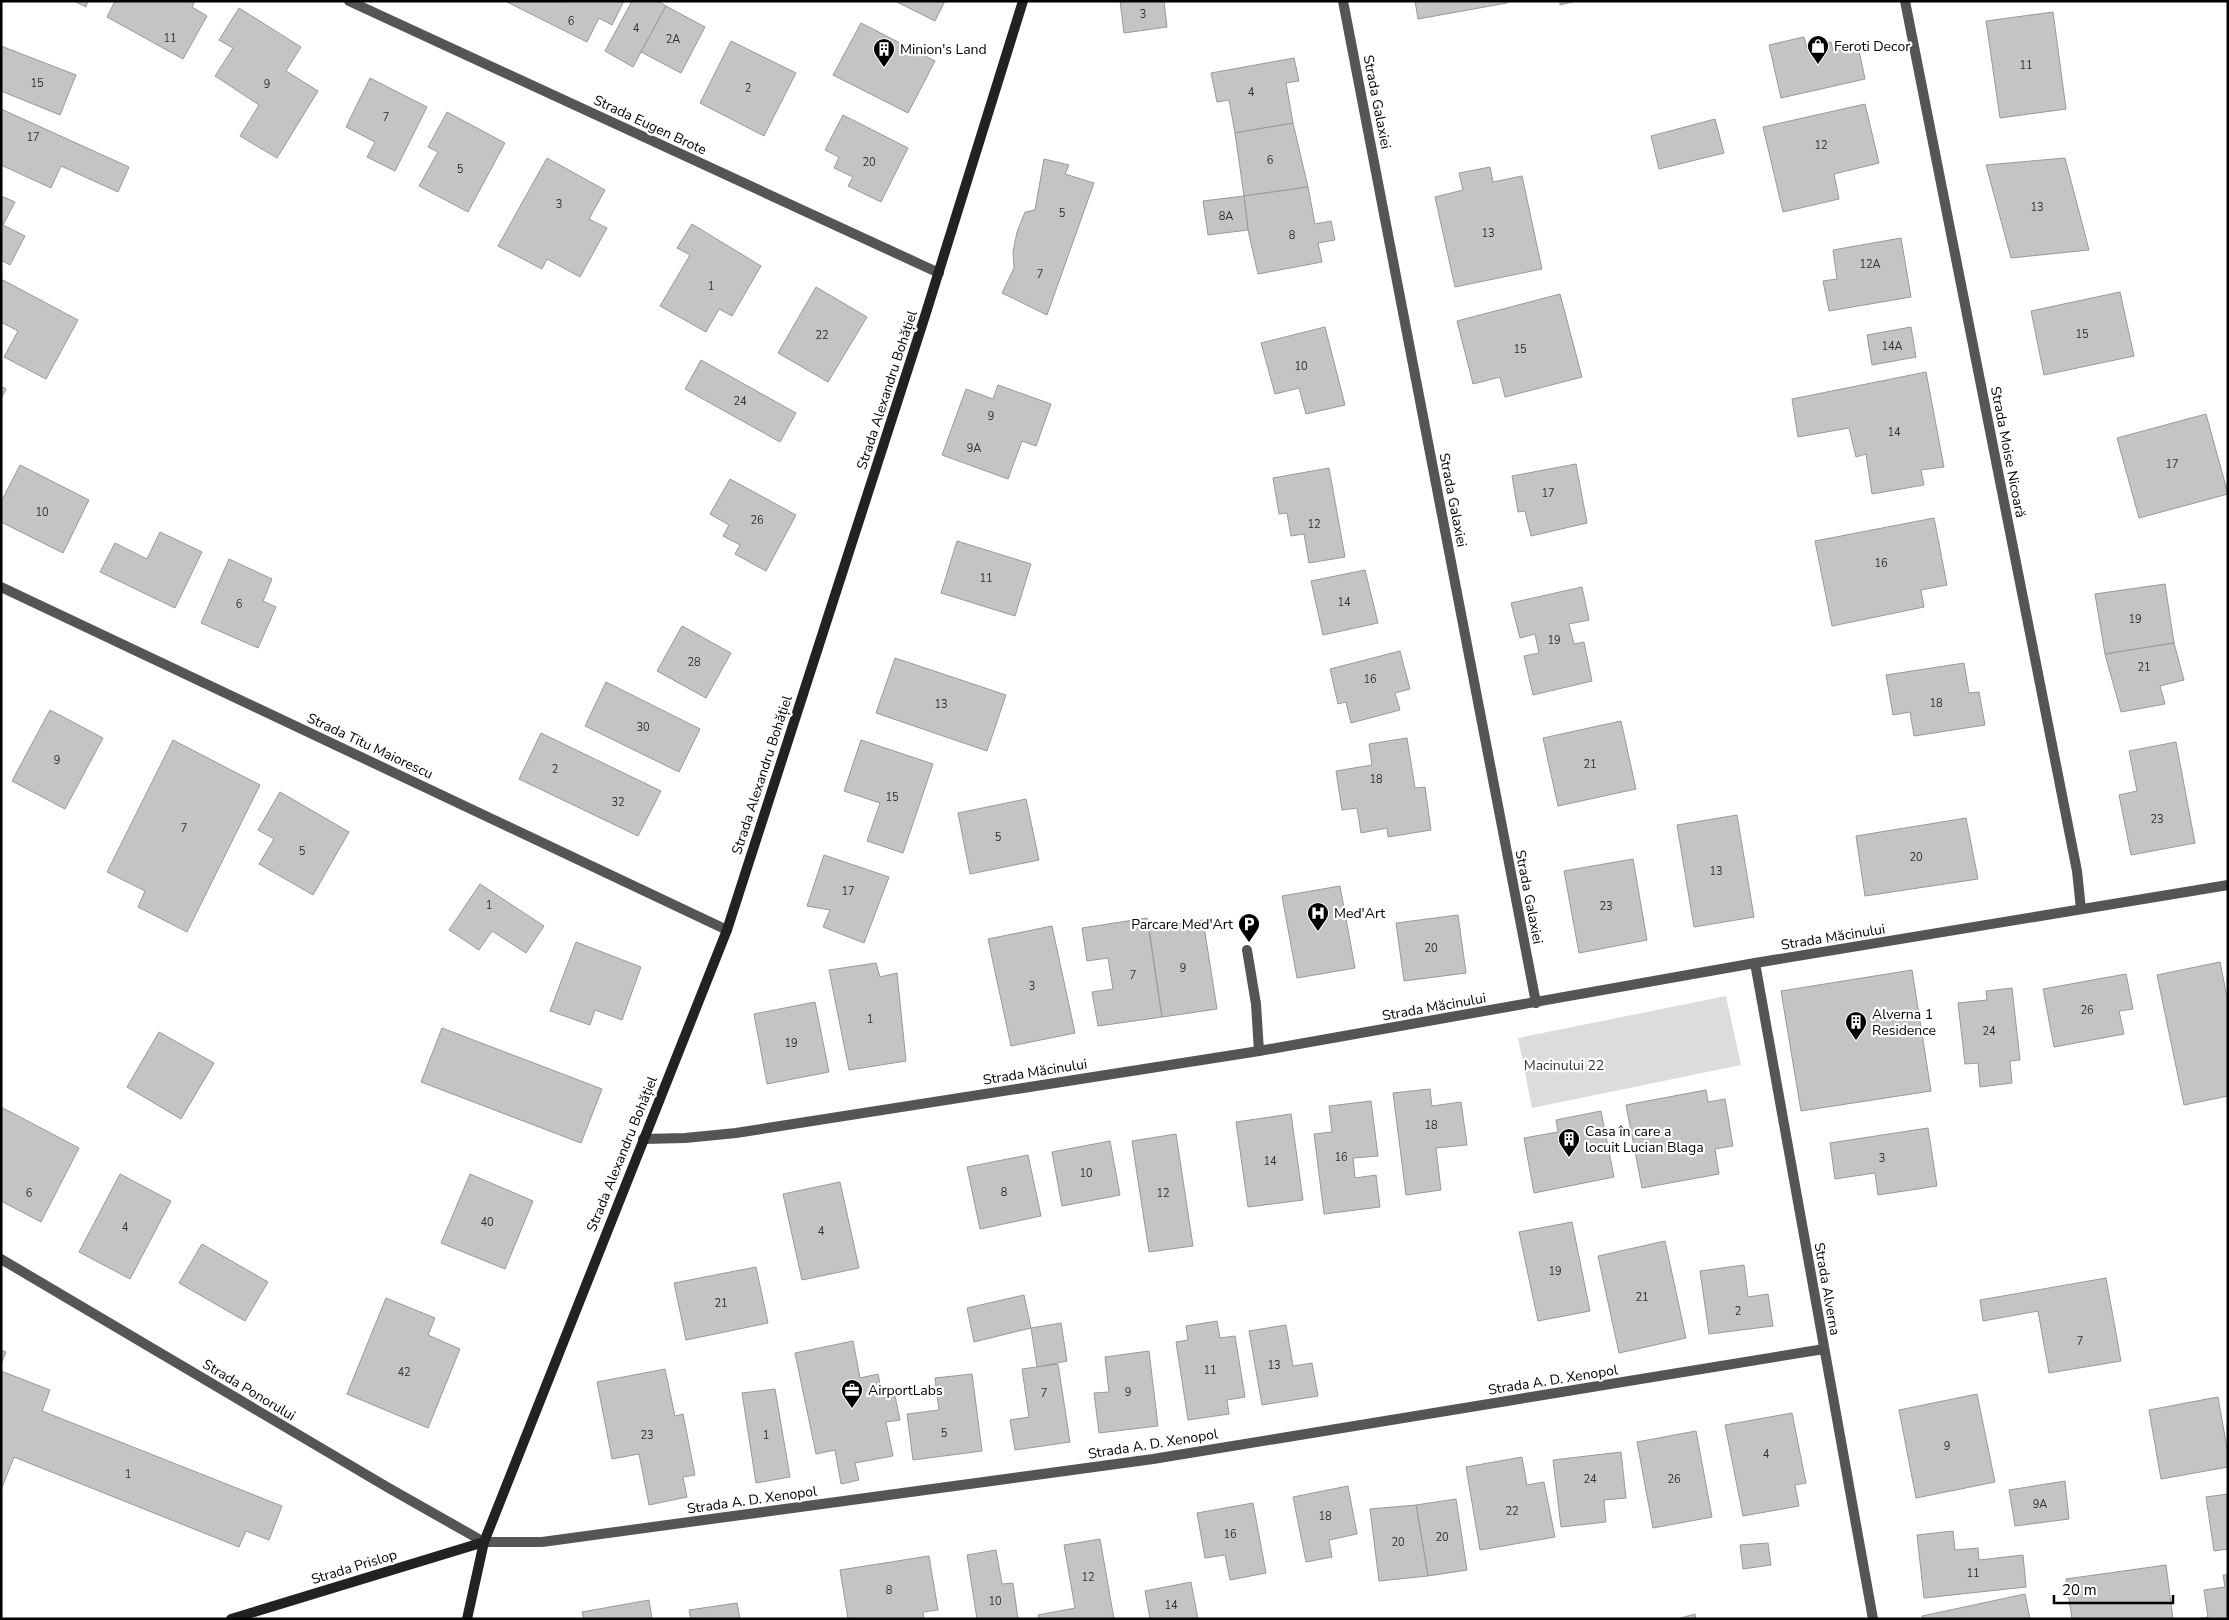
<svg xmlns="http://www.w3.org/2000/svg" width="2229" height="1620" font-family="'Nunito Sans',sans-serif">
<style>
.green{fill:#dcdcdc}
.building{fill:#c4c4c4;stroke:#999}
.lines{fill:none;stroke-linecap:round;stroke-linejoin:round}
.lane{stroke:#555;stroke-width:10}
.street{stroke:#555;stroke-width:10}
.secondary{stroke:#222;stroke-width:10}
.labels{text-anchor:middle;dominant-baseline:central;stroke-width:4.5;stroke-linejoin:round;paint-order:stroke}
.number-label{font-size:11px;fill:#313131}
.poi-label{font-size:14px;fill:#000;stroke:#fff;text-anchor:start}
.street-label{font-size:14px;fill:#000;stroke:#fff}
.park-label{font-size:14px;fill:#333;stroke:#fff}
</style>
<rect width="100%" height="100%" fill="#fff"/>
<path class="green" d="M1726,996L1741,1065L1532,1108L1518,1038Z"/>
<g class="building">
<path d="M74,1H88L86,7Z"/>
<path d="M115,1H195L192,7L207,16L183,59L107,17Z"/>
<path d="M624,1L612,25L599,18L587,42L507,2Z"/>
<path d="M632,1H658L666,6L633,67L605,51Z"/>
<path d="M895,1H945L935,21Z"/>
<path d="M1120,1H1164L1167,27L1124,33Z"/>
<path d="M1415,1H1507V3L1418,19Z"/>
<path d="M1560,1H1576L1560,5Z"/>
<path d="M666,6L705,27L681,73L641,52Z"/>
<path d="M239,8L301,47L286,71L318,91L277,158L240,136L259,105L215,76L233,48L219,40Z"/>
<path d="M2053,12L2066,109L2000,118L1986,21Z"/>
<path d="M861,23L935,61L908,113L833,75Z"/>
<path d="M1804,37L1807,48L1831,42L1833,51L1858,46L1865,79L1781,98L1769,45Z"/>
<path d="M731,41L796,73L764,136L700,103Z"/>
<path d="M1,46L76,75L60,115L1,91Z"/>
<path d="M1294,58L1299,81L1286,83L1293,123L1235,133L1229,100L1217,102L1211,73Z"/>
<path d="M370,78L427,107L395,171L367,157L375,142L346,127Z"/>
<path d="M1865,104L1879,163L1834,174L1839,199L1783,212L1763,127Z"/>
<path d="M1,109L129,167L118,192L61,166L51,188L1,165Z"/>
<path d="M447,112L505,143L468,212L419,186L438,152L428,147Z"/>
<path d="M843,115L908,148L881,202L848,186L853,177L834,168L839,157L825,150Z"/>
<path d="M1715,119L1724,153L1659,169L1651,136Z"/>
<path d="M1293,123L1308,187L1244,196L1235,133Z"/>
<path d="M547,158L605,190L589,219L607,228L580,277L547,259L542,269L498,246Z"/>
<path d="M2065,158L2089,250L2011,258L1986,165Z"/>
<path d="M1044,159L1069,165L1065,174L1094,183L1047,315L1002,293L1014,268L1013,252L1017,232L1025,212L1035,210Z"/>
<path d="M1490,167L1493,182L1522,176L1542,269L1455,287L1435,197L1463,190L1459,173Z"/>
<path d="M1308,187L1315,224L1331,221L1335,240L1318,243L1322,262L1258,274L1248,230L1244,196Z"/>
<path d="M1,196L15,202L3,225L25,236L10,265L1,260Z"/>
<path d="M1244,196L1248,230L1208,235L1203,201Z"/>
<path d="M692,224L761,266L732,316L719,309L706,332L660,306L690,255L677,248Z"/>
<path d="M1901,238L1911,297L1829,311L1823,281L1837,279L1833,250Z"/>
<path d="M1,279L78,320L46,379L4,357L18,331L1,322Z"/>
<path d="M816,287L867,317L828,382L778,353Z"/>
<path d="M2120,292L2134,356L2044,375L2031,311Z"/>
<path d="M1560,294L1582,377L1505,397L1500,377L1473,384L1457,321Z"/>
<path d="M1325,327L1345,405L1306,414L1299,388L1275,394L1261,343Z"/>
<path d="M1911,327L1916,357L1872,365L1867,335Z"/>
<path d="M701,360L796,413L780,442L685,389Z"/>
<path d="M1926,372L1944,467L1921,470L1924,485L1872,494L1866,454L1856,457L1849,428L1798,437L1792,399Z"/>
<path d="M998,385L1051,404L1036,446L1022,441L1008,479L942,455L966,389L993,399Z"/>
<path d="M1,386L6,389L1,399Z"/>
<path d="M2206,414L2228,494L2139,518L2117,438Z"/>
<path d="M1576,464L1587,523L1531,536L1525,511L1518,512L1512,476Z"/>
<path d="M20,465L89,500L63,553L1,522V502Z"/>
<path d="M1329,468L1345,557L1309,563L1304,534L1291,536L1287,513L1279,514L1273,478Z"/>
<path d="M730,479L796,515L766,571L735,554L740,545L723,536L729,525L710,514Z"/>
<path d="M1934,518L1947,585L1921,590L1924,607L1832,626L1815,541Z"/>
<path d="M160,532L202,552L175,608L100,572L115,543L147,559Z"/>
<path d="M957,541L1031,564L1015,616L941,593Z"/>
<path d="M229,559L272,579L263,601L276,607L258,648L201,623Z"/>
<path d="M1365,570L1378,623L1323,635L1311,581Z"/>
<path d="M2165,584L2174,643L2105,654L2095,594Z"/>
<path d="M1582,587L1589,620L1569,624L1574,644L1584,642L1592,681L1533,695L1524,656L1539,653L1535,634L1520,638L1511,603Z"/>
<path d="M682,626L731,653L706,698L657,671Z"/>
<path d="M2174,643L2184,680L2160,686L2165,704L2121,712L2105,654Z"/>
<path d="M1400,651L1410,689L1395,693L1400,710L1351,723L1346,702L1338,704L1330,669Z"/>
<path d="M895,658L1006,695L987,751L876,713Z"/>
<path d="M1964,663L1969,693L1979,692L1985,725L1914,736L1910,712L1893,715L1886,675Z"/>
<path d="M606,682L700,729L679,772L585,726Z"/>
<path d="M50,710L103,738L65,809L12,781Z"/>
<path d="M1621,721L1636,789L1558,806L1543,738Z"/>
<path d="M541,733L661,791L638,836L519,779Z"/>
<path d="M1407,738L1415,788L1425,787L1431,830L1388,837L1387,828L1361,833L1357,808L1342,810L1336,771L1372,765L1369,744Z"/>
<path d="M173,740L260,785L187,932L138,907L145,891L107,872Z"/>
<path d="M861,740L933,764L903,853L867,841L880,803L844,791Z"/>
<path d="M2176,742L2195,843L2131,855L2119,795L2137,791L2129,751Z"/>
<path d="M280,792L349,832L313,895L259,864L274,839L258,830Z"/>
<path d="M1026,799L1039,860L970,874L958,813Z"/>
<path d="M1737,815L1754,917L1694,927L1677,825Z"/>
<path d="M1966,818L1978,879L1865,896L1856,836Z"/>
<path d="M824,855L889,877L864,943L823,927L830,910L807,906Z"/>
<path d="M1633,859L1647,940L1579,953L1564,871Z"/>
<path d="M480,884L544,926L526,953L492,931L479,950L449,930Z"/>
<path d="M1340,886L1355,968L1297,978L1282,896Z"/>
<path d="M1458,915L1466,973L1404,981L1396,923Z"/>
<path d="M1147,918L1162,1017L1098,1026L1092,992L1113,989L1108,958L1087,961L1082,928Z"/>
<path d="M1203,920L1217,1009L1162,1017L1149,928Z"/>
<path d="M1052,926L1075,1033L1011,1046L988,939Z"/>
<path d="M576,942L641,967L622,1020L595,1010L590,1025L550,1011Z"/>
<path d="M2220,962L2228,1002V1096L2184,1105L2157,975Z"/>
<path d="M876,963L880,977L897,973L906,1061L849,1070L829,970Z"/>
<path d="M1912,970L1931,1091L1801,1111L1781,991Z"/>
<path d="M2126,974L2133,1009L2119,1011L2124,1034L2054,1047L2043,989Z"/>
<path d="M2012,988L2020,1060L2010,1061L2012,1083L1980,1087L1978,1063L1965,1064L1958,1003L1987,1000L1986,991Z"/>
<path d="M815,1002L829,1072L767,1084L754,1014Z"/>
<path d="M442,1028L602,1089L581,1143L421,1082Z"/>
<path d="M159,1032L214,1063L181,1119L127,1087Z"/>
<path d="M1430,1089L1432,1106L1461,1102L1467,1145L1436,1148L1441,1190L1406,1195L1393,1093Z"/>
<path d="M1706,1090L1708,1102L1725,1099L1733,1146L1715,1149L1719,1174L1642,1188L1626,1105Z"/>
<path d="M1371,1101L1378,1156L1353,1158L1355,1178L1376,1175L1380,1207L1324,1214L1314,1134L1332,1132L1329,1106Z"/>
<path d="M1,1107L79,1148L41,1222L1,1201Z"/>
<path d="M1601,1111L1614,1177L1534,1193L1524,1138L1558,1132L1556,1120Z"/>
<path d="M1291,1114L1303,1200L1248,1207L1236,1122Z"/>
<path d="M1928,1128L1937,1186L1878,1195L1875,1173L1835,1179L1830,1143Z"/>
<path d="M1176,1134L1193,1246L1149,1252L1132,1141Z"/>
<path d="M1110,1141L1120,1195L1062,1206L1052,1152Z"/>
<path d="M1028,1155L1041,1216L980,1229L967,1167Z"/>
<path d="M120,1174L171,1201L130,1279L79,1252Z"/>
<path d="M470,1174L533,1201L505,1269L441,1243Z"/>
<path d="M840,1182L859,1268L802,1280L783,1194Z"/>
<path d="M1572,1222L1590,1311L1538,1321L1519,1232Z"/>
<path d="M1665,1241L1686,1338L1619,1353L1598,1256Z"/>
<path d="M202,1244L268,1282L245,1321L179,1283Z"/>
<path d="M1744,1265L1748,1297L1768,1294L1773,1326L1709,1334L1700,1271Z"/>
<path d="M756,1267L768,1323L686,1340L674,1283Z"/>
<path d="M2106,1278L2121,1361L2049,1373L2038,1311L1983,1321L1980,1300Z"/>
<path d="M1024,1295L1031,1328L974,1342L967,1308Z"/>
<path d="M386,1298L435,1318L428,1335L460,1349L428,1428L347,1394Z"/>
<path d="M1217,1321L1220,1338L1235,1336L1245,1397L1227,1400L1229,1414L1188,1420L1176,1342L1188,1340L1186,1326Z"/>
<path d="M1061,1323L1067,1361L1037,1367L1031,1328Z"/>
<path d="M1286,1325L1293,1366L1312,1363L1318,1396L1262,1405L1249,1331Z"/>
<path d="M853,1341L860,1378L878,1374L883,1398L895,1396L900,1420L886,1422L893,1456L855,1463L859,1480L841,1484L835,1450L816,1454L795,1353Z"/>
<path d="M1,1350L6,1352L1,1364Z"/>
<path d="M1149,1351L1158,1426L1099,1433L1094,1393L1109,1392L1105,1357Z"/>
<path d="M1058,1364L1070,1442L1015,1450L1010,1420L1029,1417L1022,1369Z"/>
<path d="M665,1369L675,1416L683,1414L695,1475L683,1477L687,1497L649,1505L639,1454L612,1459L597,1382Z"/>
<path d="M1,1371L50,1390L42,1411L282,1506L269,1540L246,1531L239,1547L14,1457L1,1490Z"/>
<path d="M972,1374L982,1451L913,1460L907,1414L939,1410L935,1378Z"/>
<path d="M775,1389L790,1477L756,1483L742,1393Z"/>
<path d="M1977,1394L1995,1482L1916,1498L1899,1410Z"/>
<path d="M2218,1397L2228,1454V1467L2161,1479L2149,1410Z"/>
<path d="M1792,1413L1806,1483L1795,1485L1799,1506L1743,1516L1725,1425Z"/>
<path d="M1696,1431L1712,1517L1653,1528L1637,1442Z"/>
<path d="M1621,1452L1626,1498L1604,1500L1606,1522L1561,1527L1553,1460Z"/>
<path d="M1522,1457L1527,1485L1544,1482L1555,1537L1480,1550L1466,1467Z"/>
<path d="M2065,1481L2069,1519L2015,1526L2009,1490Z"/>
<path d="M1348,1486L1357,1534L1329,1540L1332,1557L1306,1562L1293,1497Z"/>
<path d="M2228,1494V1549L2214,1551L2206,1497Z"/>
<path d="M1456,1499L1467,1570L1428,1576L1416,1505Z"/>
<path d="M1253,1503L1266,1573L1230,1580L1225,1555L1205,1558L1197,1513Z"/>
<path d="M1416,1505L1428,1576L1379,1581L1370,1509Z"/>
<path d="M1953,1531L1955,1550L1978,1548L1979,1560L2023,1555L2026,1587L1924,1598L1917,1535Z"/>
<path d="M1100,1539L1114,1619H1039L1038,1615L1075,1608L1064,1545Z"/>
<path d="M1768,1543L1771,1565L1743,1569L1740,1545Z"/>
<path d="M996,1550L1002,1584L1013,1583L1018,1619H977L967,1555Z"/>
<path d="M929,1556L938,1610L923,1612L924,1619H848L840,1570Z"/>
<path d="M2166,1565L2173,1619H2072L2066,1579Z"/>
<path d="M2223,1575H2228V1619H2196L2208,1617L2204,1590L2225,1587Z"/>
<path d="M1191,1582L1198,1619H1150L1145,1591Z"/>
<path d="M2025,1594L2030,1619H1922V1616Z"/>
<path d="M649,1600L652,1619H584L582,1612Z"/>
<path d="M737,1603L740,1619H691L689,1610Z"/>
<path d="M1695,1614L1696,1619H1677Z"/>
</g>
<g class="lines">
<path class="lane" d="M1247,950L1256,1004L1259,1051"/>
<g class="street">
<path d="M349,1L939,273"/>
<path d="M1343,1L1536,1003"/>
<path d="M1905,1L2077,871L2081,909"/>
<path d="M1,587L727,930"/>
<path d="M1755,963L1873,1619"/>
<path d="M643,1139L685,1138L736,1133L1259,1051L1755,963L2228,885"/>
<path d="M1,1259L387,1487L484,1542H542L1153,1459L1824,1349"/>
</g>
<g class="secondary">
<path d="M231,1619L484,1542"/>
<path d="M467,1619L484,1542L727,930L925,316L1023,1"/>
</g>
</g>
<defs>
<g id="shop-pin" transform="scale(1.125)"><path d="M0 17L-7.5 6A9.5 9.5 0 1 1 7.5 6Z" fill="#000" stroke="#fff"/><path d="M-5-2.5h2.3a2.7 3.5 0 0 1 5.4 0H5L5.5 6h-11ZM-1.5-2.5h3a1.5 2.3 0 0 0-3 0Z" fill="#fff"/></g>
<g id="building-pin" transform="scale(1.125)"><path d="M0 17L-7.5 6A9.5 9.5 0 1 1 7.5 6Z" fill="#000" stroke="#fff"/><path d="M-4-6H4V6H1V3H-1V6H-4ZM-2.5-4.3h1.7v1.8h-1.7ZM.8-4.3h1.7v1.8H.8ZM-2.5-1h1.7V.8h-1.7ZM.8-1h1.7V.8H.8Z" fill="#fff"/></g>
<g id="hospital-pin" transform="scale(1.125)"><path d="M0 17L-7.5 6A9.5 9.5 0 1 1 7.5 6Z" fill="#000" stroke="#fff"/><path d="M-5-5h3v3.5h4V-5h3V5h-3V1.5h-4V5h-3Z" fill="#fff"/></g>
<g id="parking-pin" transform="scale(1.125)"><path d="M0 17L-7.5 6A9.5 9.5 0 1 1 7.5 6Z" fill="#000" stroke="#fff"/><path d="M-3.5-5.5H1a3.5 3.5 0 0 1 0 7H-1V5.5H-3.5ZM-1-3.4V-.6H.8a1.4 1.4 0 0 0 0-2.8Z" fill="#fff"/></g>
<g id="office-pin" transform="scale(1.125)"><path d="M0 17L-7.5 6A9.5 9.5 0 1 1 7.5 6Z" fill="#000" stroke="#fff"/><path d="M-6-3h4V-5.5h4V-3h4V5H-6ZM-1-4.5V-3h2v-1.5ZM-6 0V1H6V0Z" fill="#fff"/></g>
</defs>
<g fill-rule="evenodd">
<use href="#shop-pin" x="1818" y="46"/>
<use href="#building-pin" x="884" y="49"/>
<use href="#hospital-pin" x="1318" y="913"/>
<use href="#parking-pin" x="1249" y="924"/>
<use href="#building-pin" x="1856" y="1022"/>
<use href="#building-pin" x="1569" y="1139"/>
<use href="#office-pin" x="852" y="1390"/>
</g>
<g class="labels">
<g class="number-label">
<text x="1143" y="14">3</text>
<text x="571" y="21">6</text>
<text x="636" y="28">4</text>
<text x="170" y="38">11</text>
<text x="673" y="39">2A</text>
<text x="2026" y="65">11</text>
<text x="37" y="83">15</text>
<text x="267" y="84">9</text>
<text x="748" y="88">2</text>
<text x="1251" y="92">4</text>
<text x="386" y="117">7</text>
<text x="33" y="137">17</text>
<text x="1821" y="145">12</text>
<text x="1270" y="160">6</text>
<text x="869" y="162">20</text>
<text x="460" y="169">5</text>
<text x="559" y="204">3</text>
<text x="2037" y="207">13</text>
<text x="1062" y="213">5</text>
<text x="1226" y="216">8A</text>
<text x="1488" y="233">13</text>
<text x="1292" y="235">8</text>
<text x="1870" y="264">12A</text>
<text x="1040" y="274">7</text>
<text x="711" y="286">1</text>
<text x="2082" y="334">15</text>
<text x="822" y="335">22</text>
<text x="1892" y="346">14A</text>
<text x="1520" y="349">15</text>
<text x="1301" y="366">10</text>
<text x="740" y="401">24</text>
<text x="991" y="416">9</text>
<text x="1894" y="432">14</text>
<text x="974" y="448">9A</text>
<text x="2172" y="464">17</text>
<text x="1548" y="493">17</text>
<text x="42" y="512">10</text>
<text x="757" y="520">26</text>
<text x="1314" y="524">12</text>
<text x="1881" y="563">16</text>
<text x="986" y="578">11</text>
<text x="1344" y="602">14</text>
<text x="239" y="604">6</text>
<text x="2135" y="619">19</text>
<text x="1554" y="640">19</text>
<text x="694" y="662">28</text>
<text x="2144" y="667">21</text>
<text x="1370" y="679">16</text>
<text x="1936" y="703">18</text>
<text x="941" y="704">13</text>
<text x="643" y="727">30</text>
<text x="57" y="760">9</text>
<text x="1590" y="764">21</text>
<text x="555" y="769">2</text>
<text x="1376" y="779">18</text>
<text x="892" y="797">15</text>
<text x="618" y="802">32</text>
<text x="2157" y="819">23</text>
<text x="184" y="828">7</text>
<text x="998" y="837">5</text>
<text x="302" y="851">5</text>
<text x="1916" y="857">20</text>
<text x="1716" y="871">13</text>
<text x="848" y="891">17</text>
<text x="489" y="905">1</text>
<text x="1606" y="906">23</text>
<text x="1431" y="948">20</text>
<text x="1183" y="968">9</text>
<text x="1133" y="975">7</text>
<text x="1032" y="986">3</text>
<text x="2087" y="1010">26</text>
<text x="870" y="1019">1</text>
<text x="1989" y="1031">24</text>
<text x="791" y="1043">19</text>
<text x="1431" y="1125">18</text>
<text x="1341" y="1157">16</text>
<text x="1882" y="1158">3</text>
<text x="1270" y="1161">14</text>
<text x="1086" y="1173">10</text>
<text x="1004" y="1192">8</text>
<text x="29" y="1193">6</text>
<text x="1163" y="1193">12</text>
<text x="487" y="1222">40</text>
<text x="125" y="1227">4</text>
<text x="821" y="1231">4</text>
<text x="1555" y="1271">19</text>
<text x="1642" y="1297">21</text>
<text x="721" y="1303">21</text>
<text x="1738" y="1311">2</text>
<text x="2080" y="1341">7</text>
<text x="1274" y="1365">13</text>
<text x="1210" y="1370">11</text>
<text x="404" y="1372">42</text>
<text x="1128" y="1392">9</text>
<text x="1044" y="1393">7</text>
<text x="944" y="1433">5</text>
<text x="647" y="1435">23</text>
<text x="766" y="1435">1</text>
<text x="1947" y="1446">9</text>
<text x="1766" y="1454">4</text>
<text x="128" y="1474">1</text>
<text x="1590" y="1479">24</text>
<text x="1674" y="1479">26</text>
<text x="2040" y="1504">9A</text>
<text x="1512" y="1511">22</text>
<text x="1325" y="1516">18</text>
<text x="1230" y="1534">16</text>
<text x="1442" y="1537">20</text>
<text x="1398" y="1542">20</text>
<text x="1973" y="1573">11</text>
<text x="1088" y="1577">12</text>
<text x="889" y="1590">8</text>
<text x="995" y="1601">10</text>
<text x="1171" y="1605">14</text>
</g>
<g class="poi-label">
<text x="1834" y="46">Feroti Decor</text>
<text x="900" y="49">Minion's Land</text>
<text x="1334" y="913">Med'Art</text>
<text x="1233" y="924" text-anchor="end">Parcare Med'Art</text>
<text x="1872" y="1014">Alverna 1<tspan x="1872" dy="16">Residence</tspan></text>
<text x="1585" y="1131">Casa în care a<tspan x="1585" dy="16">locuit Lucian Blaga</tspan></text>
<text x="868" y="1390">AirportLabs</text>
</g>
<g class="street-label">
<text transform="translate(1377 102) rotate(79)">Strada Galaxiei</text>
<text transform="translate(650 125) rotate(25)">Strada Eugen Brote</text>
<text transform="translate(887 390) rotate(-72)">Strada Alexandru Bohățiel</text>
<text transform="translate(2008 452) rotate(79)">Strada Moise Nicoară</text>
<text transform="translate(1453 500) rotate(79)">Strada Galaxiei</text>
<text transform="translate(370 746) rotate(25)">Strada Titu Maiorescu</text>
<text transform="translate(762 775) rotate(-72)">Strada Alexandru Bohățiel</text>
<text transform="translate(1529 897) rotate(79)">Strada Galaxiei</text>
<text transform="translate(1833 937) rotate(-9)">Strada Măcinului</text>
<text transform="translate(1434 1007) rotate(-10)">Strada Măcinului</text>
<text transform="translate(1035 1072) rotate(-9)">Strada Măcinului</text>
<text transform="translate(622 1154) rotate(-68)">Strada Alexandru Bohățiel</text>
<text transform="translate(1827 1289) rotate(80)">Strada Alverna</text>
<text transform="translate(1553 1380) rotate(-9)">Strada A. D. Xenopol</text>
<text transform="translate(249 1390) rotate(31)">Strada Ponorului</text>
<text transform="translate(1153 1444) rotate(-9)">Strada A. D. Xenopol</text>
<text transform="translate(752 1500) rotate(-8)">Strada A. D. Xenopol</text>
<text transform="translate(354 1567) rotate(-17)">Strada Prislop</text>
</g>
<g class="park-label">
<text x="1564" y="1065">Macinului 22</text>
</g>
</g>
<rect width="2229" height="1620" fill="none" stroke="#000000" stroke-width="5"/>
<path d="M2054 1595v8h119v-8" fill="none" stroke="#000000" stroke-width="2.5"/>
<text x="2062" y="1595" font-size="15" fill="#000000" stroke="#ffffff" stroke-width="4" paint-order="stroke">20 m</text>
</svg>
